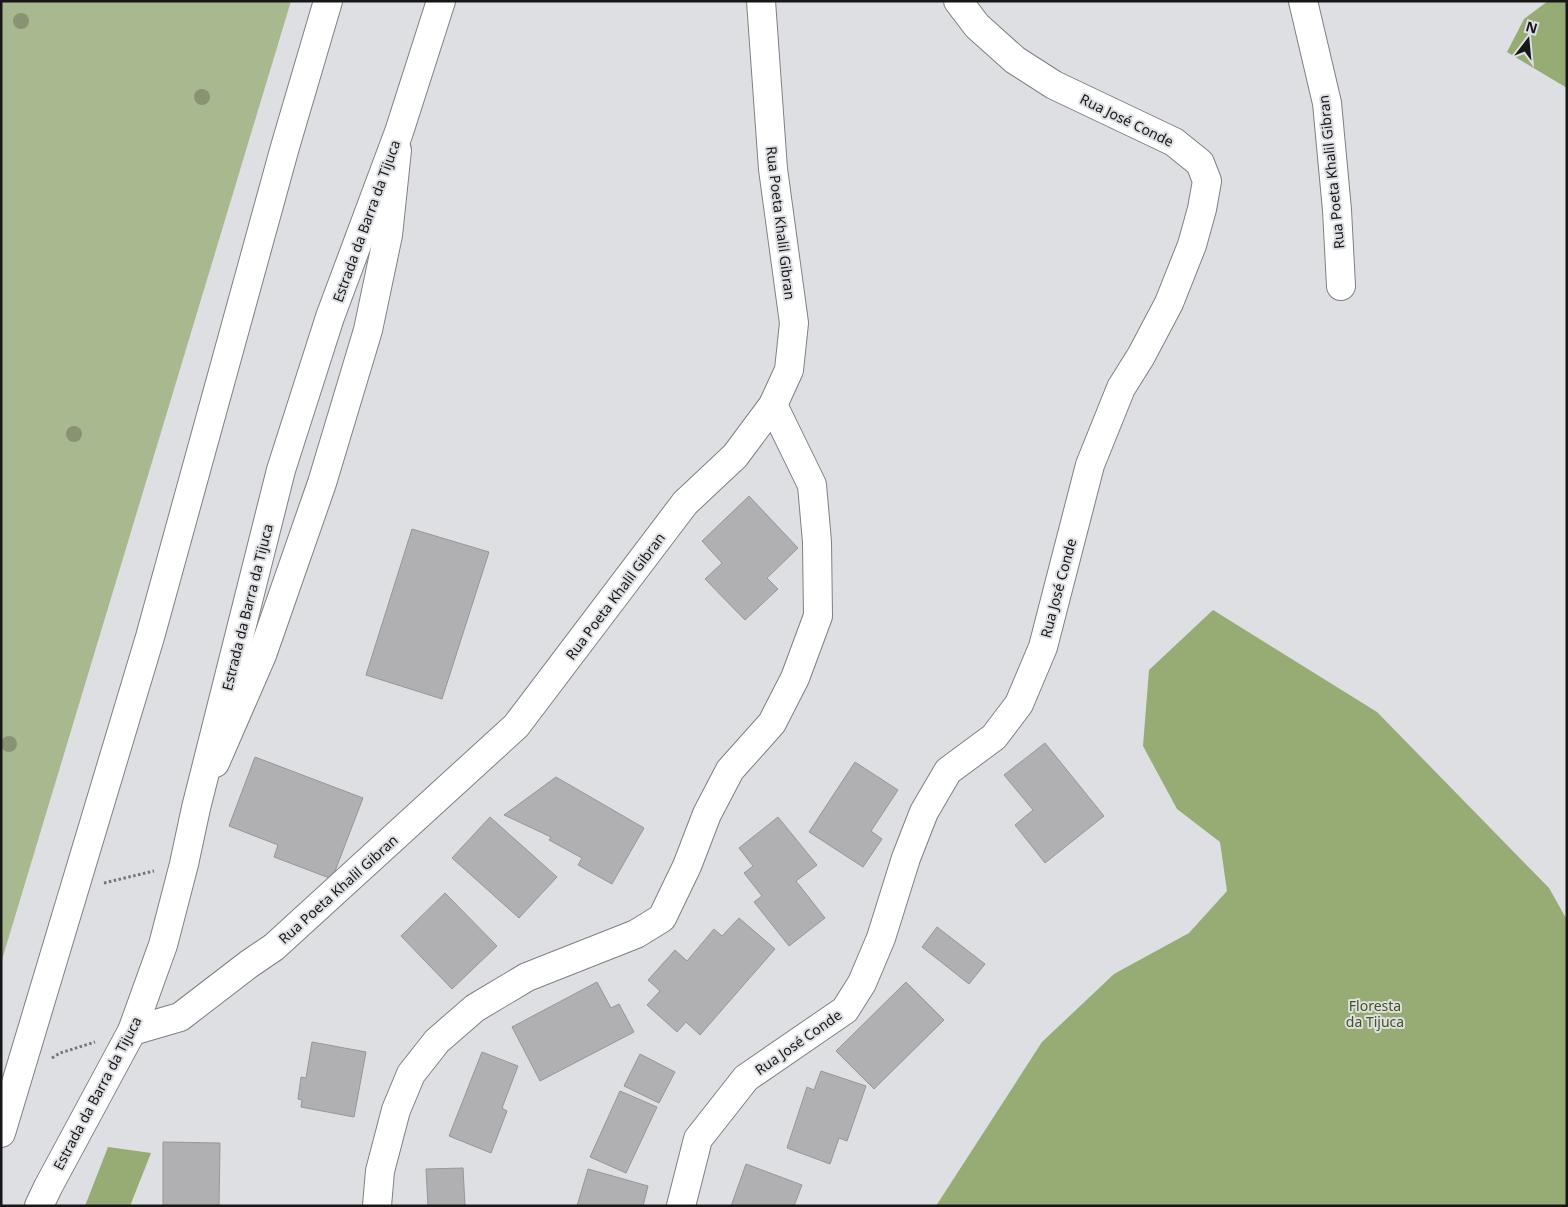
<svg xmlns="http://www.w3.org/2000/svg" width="1568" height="1207" font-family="'Noto Sans',sans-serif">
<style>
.green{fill:#a9b98f}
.forest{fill:#97ab74}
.building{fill:#b0afb2;stroke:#979699}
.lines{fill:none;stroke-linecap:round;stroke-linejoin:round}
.minor-casing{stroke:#7e8082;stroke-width:30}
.secondary-casing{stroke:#7e8082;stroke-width:30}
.path{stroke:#747577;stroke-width:3;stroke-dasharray:2.5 2.5;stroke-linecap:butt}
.minor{stroke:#fff;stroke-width:28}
.secondary{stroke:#fff;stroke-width:28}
.tree{fill:#889373}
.labels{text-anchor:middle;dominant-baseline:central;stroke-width:4;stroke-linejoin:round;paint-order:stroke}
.street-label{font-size:14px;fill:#171718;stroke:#dddfe2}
.park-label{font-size:14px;fill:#435519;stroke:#dddfe2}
</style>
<rect width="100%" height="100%" fill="#dddfe2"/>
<path class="green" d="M1,1H291L1,963Z"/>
<g class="forest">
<path d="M1548,1H1567V88L1507,52L1524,19Z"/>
<path d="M1213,610L1377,712L1549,888L1567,920V1206H936L1042,1042L1114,974L1189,933L1227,891L1220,842L1177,809L1143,746L1149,670Z"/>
<path d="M108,1147L151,1153L130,1206H85Z"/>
</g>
<g class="building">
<path d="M749,496L798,548L767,578L778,589L745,620L705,579L722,563L702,541Z"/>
<path d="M412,529L489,552L442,699L366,675Z"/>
<path d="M1045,743L1104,816L1045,863L1015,825L1033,810L1004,775Z"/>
<path d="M255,757L363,798L332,879L274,857L278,845L229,826Z"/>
<path d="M855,762L898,790L871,831L882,839L863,867L809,832Z"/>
<path d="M556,777L644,828L612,884L578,865L582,858L549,840L551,837L504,815Z"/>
<path d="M490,817L557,877L519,918L452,858Z"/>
<path d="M778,817L817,865L796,881L825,918L789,946L754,902L762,896L744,873L753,866L739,848Z"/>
<path d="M445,893L497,946L452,989L401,936Z"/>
<path d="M739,918L775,949L700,1035L686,1022L677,1032L647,1005L660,991L648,980L675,950L687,961L714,929L722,936Z"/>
<path d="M937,927L985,964L969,984L922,947Z"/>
<path d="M597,982L611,1008L619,1004L634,1032L540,1081L512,1027Z"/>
<path d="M906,982L944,1020L874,1089L836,1051Z"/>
<path d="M312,1042L366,1052L354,1117L301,1107L302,1100L298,1099L301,1077L306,1078Z"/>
<path d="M482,1052L518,1066L502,1108L507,1111L491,1153L449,1136Z"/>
<path d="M640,1054L675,1072L659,1103L624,1086Z"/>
<path d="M821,1071L866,1086L847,1141L839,1138L830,1164L787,1148L807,1087L814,1090Z"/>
<path d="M620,1091L657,1107L626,1173L590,1157Z"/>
<path d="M163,1142L220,1143L219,1206H163Z"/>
<path d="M746,1164L802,1185L794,1206H731Z"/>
<path d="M463,1168L465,1206H428L426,1169Z"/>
<path d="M588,1169L648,1186L643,1206H577Z"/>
</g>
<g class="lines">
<g class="minor-casing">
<g id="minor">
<path d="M1303,1L1327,103L1337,210L1341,286"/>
<path d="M215,763L262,655L322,483L368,330L388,235L397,150"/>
<path d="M132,1031L180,1017L249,964L274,947L516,726L685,503L735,456L773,405L789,370L794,323L773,169L761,1"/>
<path d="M377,1206L380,1171L396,1110L411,1074L437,1041L475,1008L527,977L636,934L662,918L687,866L707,814L730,770L772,723L795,678L818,616L817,542L812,485L773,405"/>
<path d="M681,1206L698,1139L746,1078L845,1010L862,983L881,938L906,858L924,812L948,771L994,737L1019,704L1043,647L1090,465L1121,388L1141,356L1169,303L1192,245L1202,209L1207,181L1200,163L1174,142L1054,85L1015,60L977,26L958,1"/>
</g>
</g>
<g class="secondary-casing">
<g id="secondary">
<path d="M1,1133L150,637L285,147L328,1"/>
<path d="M39,1206L48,1187L132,1031L163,945L184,864L196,808L281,470L330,317L399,132L441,1"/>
</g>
</g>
<g class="path">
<path d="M104,883L154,871"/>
<path d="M52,1058L60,1053L95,1042"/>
</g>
<use href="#minor" class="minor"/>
<use href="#secondary" class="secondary"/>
</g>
<g class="tree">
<circle cx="21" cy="21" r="8"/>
<circle cx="202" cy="97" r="8"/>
<circle cx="74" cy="434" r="8"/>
<circle cx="9" cy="744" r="8"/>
</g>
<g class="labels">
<g class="street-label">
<text transform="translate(1127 120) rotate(26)">Rua José Conde</text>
<text transform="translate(1331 172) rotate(-96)">Rua Poeta Khalil Gibran</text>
<text transform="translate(366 221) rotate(-70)">Estrada da Barra da Tijuca</text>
<text transform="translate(781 223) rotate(83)">Rua Poeta Khalil Gibran</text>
<text transform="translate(1058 588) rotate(-75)">Rua José Conde</text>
<text transform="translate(615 596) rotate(-53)">Rua Poeta Khalil Gibran</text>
<text transform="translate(247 607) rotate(-76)">Estrada da Barra da Tijuca</text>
<text transform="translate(338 889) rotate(-42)">Rua Poeta Khalil Gibran</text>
<text transform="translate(798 1042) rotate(-35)">Rua José Conde</text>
<text transform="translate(97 1093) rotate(-62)">Estrada da Barra da Tijuca</text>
</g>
<g class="park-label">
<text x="1375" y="1005">Floresta<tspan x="1375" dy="16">da Tijuca</tspan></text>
</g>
</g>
<rect width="1568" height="1207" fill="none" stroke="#171718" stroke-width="5"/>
<g transform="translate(1528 40) rotate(16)" stroke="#dddfe2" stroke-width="4" paint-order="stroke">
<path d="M0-4L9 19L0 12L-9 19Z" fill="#171718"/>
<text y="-8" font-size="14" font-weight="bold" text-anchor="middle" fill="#171718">N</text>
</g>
</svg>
